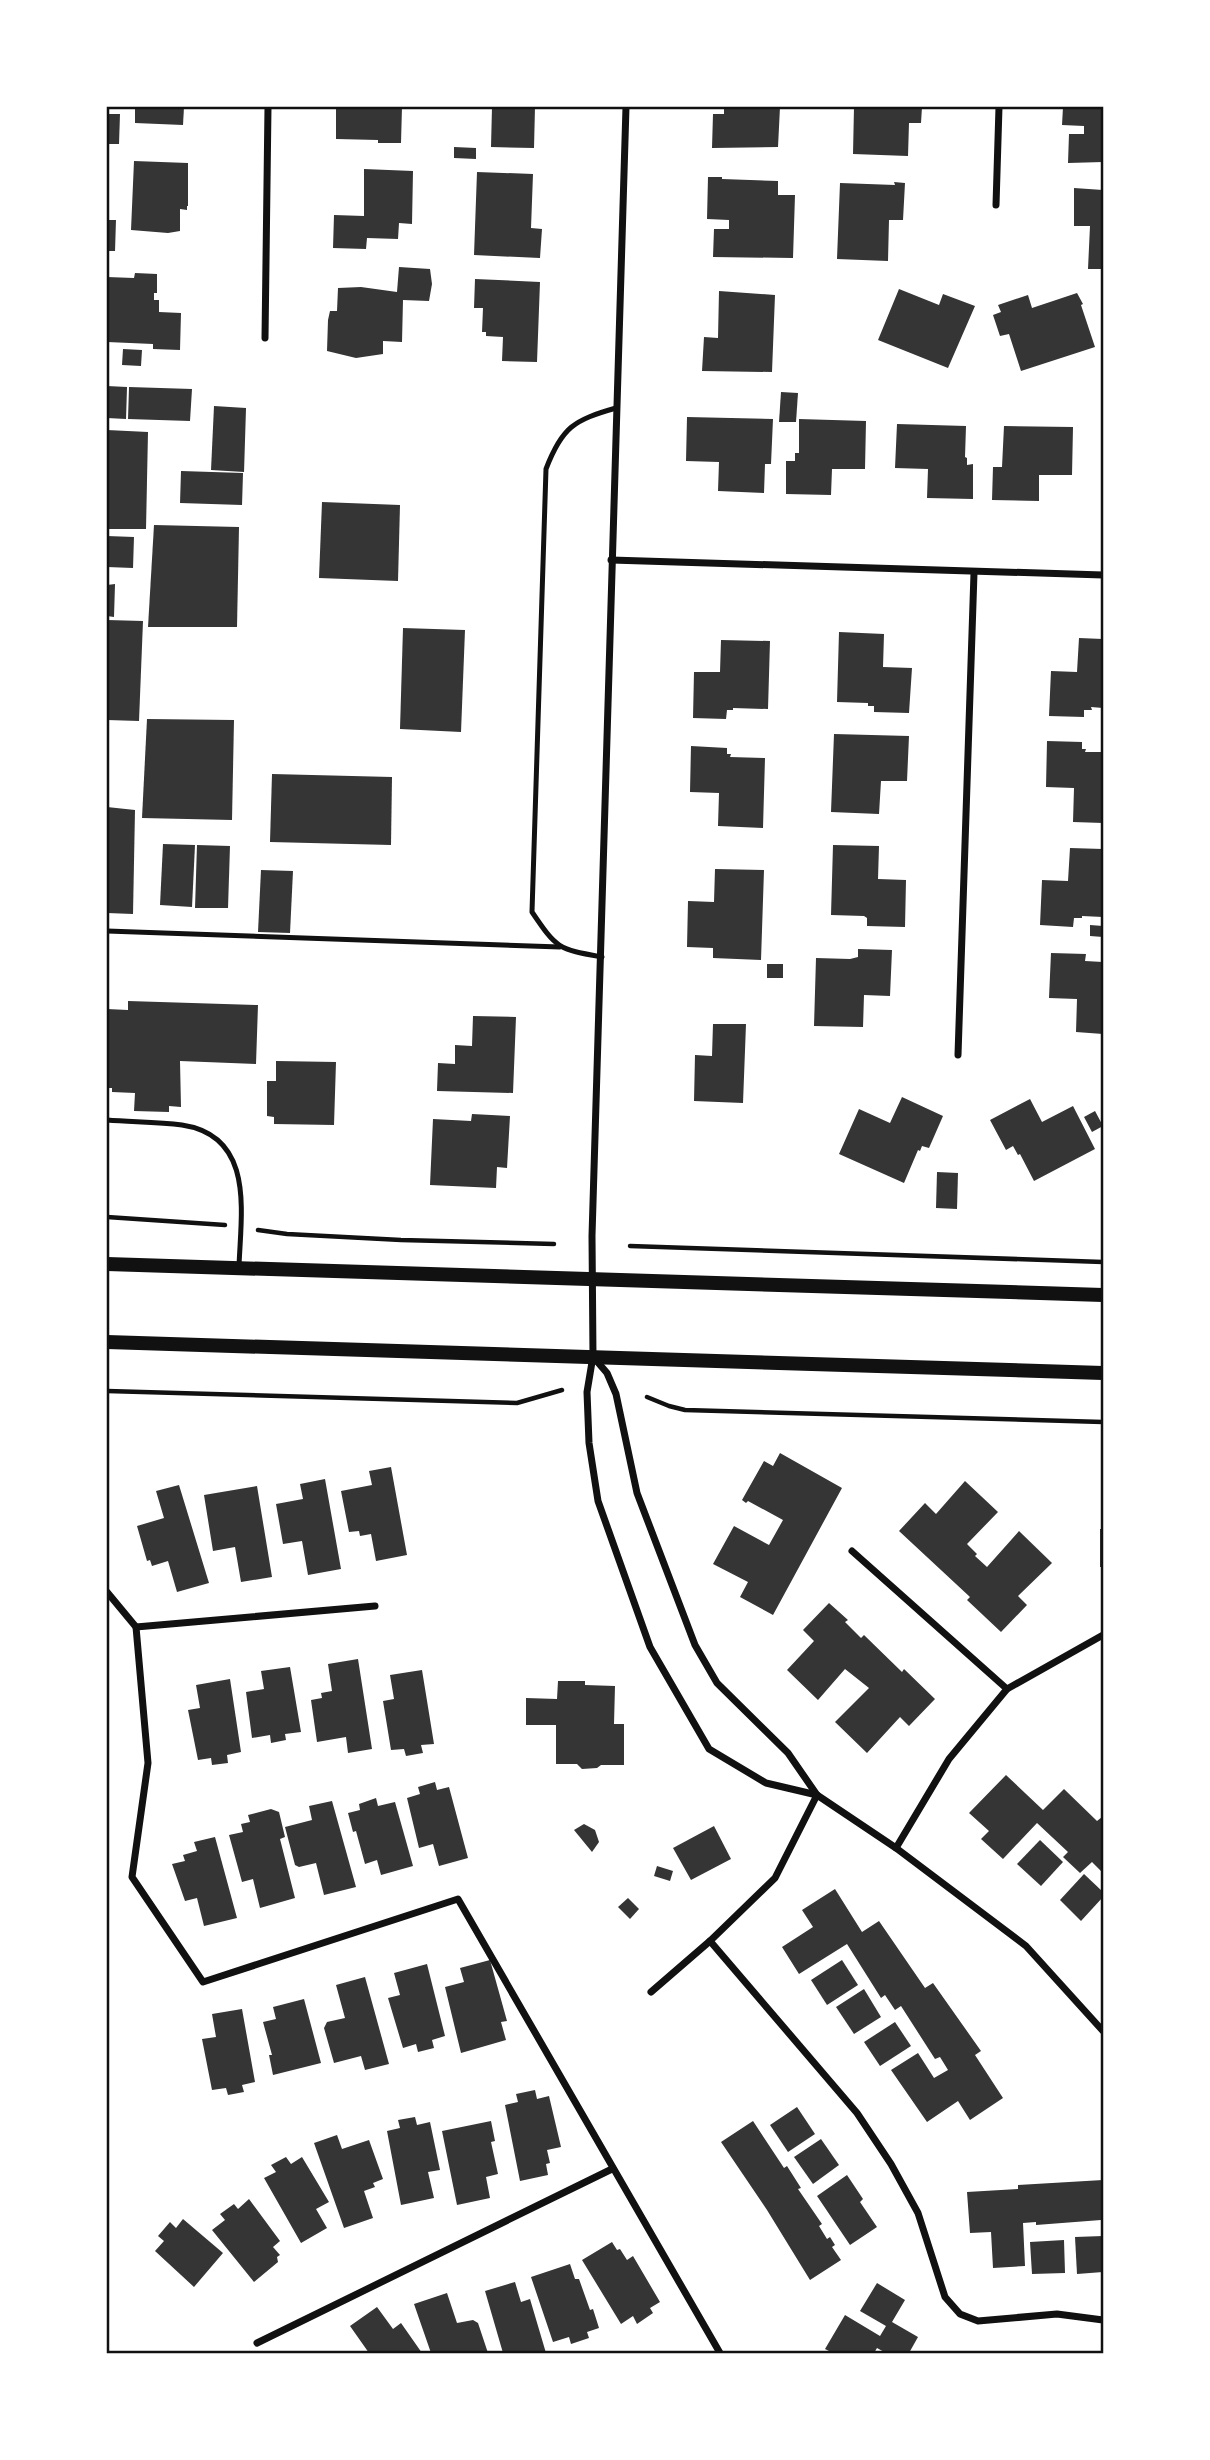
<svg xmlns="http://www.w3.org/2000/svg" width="1210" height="2460" font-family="'Open Sans',sans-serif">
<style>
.building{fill:#353535}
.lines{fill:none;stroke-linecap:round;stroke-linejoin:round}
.path{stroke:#111;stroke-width:4.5}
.service{stroke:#111;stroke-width:5}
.minor{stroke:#111;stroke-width:7}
.secondary{stroke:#111;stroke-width:14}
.neatline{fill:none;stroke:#111;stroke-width:2.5}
</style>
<rect width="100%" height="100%" fill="#fff"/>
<g class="building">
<path d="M135,107H184L183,125L135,123Z"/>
<path d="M336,107H402L401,143H378V140L336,139Z"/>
<path d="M492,107H535L534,148L491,147Z"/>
<path d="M724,107H780L778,147L712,148L713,114H724Z"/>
<path d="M854,107H922L921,123H909L908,156L853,154Z"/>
<path d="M1063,107H1103V162L1068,163L1069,134H1084V126L1062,125Z"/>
<path d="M107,114H120L119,144H107Z"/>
<path d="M454,147L476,148V159L454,158Z"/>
<path d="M134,161L188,163V206H187V210L180,209V231L168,233L131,230Z"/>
<path d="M364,169L413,171L412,224L399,223L398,239L367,238L366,249L333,248L334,215L364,216Z"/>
<path d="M477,172L533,174L531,228L542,229L540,258L474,255Z"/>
<path d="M708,177H722V179L778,181V195H795L793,258L713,257L714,229H729V220L707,219Z"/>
<path d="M894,182L905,183L903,220H889L888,261L837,259L840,183L895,185Z"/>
<path d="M1074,188L1103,190L1102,269H1088L1090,226H1074Z"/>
<path d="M107,220H116L115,251H107Z"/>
<path d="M399,267L430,269L432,284L429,301L403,300L402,342L383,341V354L356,358L327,351L328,320L330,311H337L338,288L361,287L397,292Z"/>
<path d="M135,273L157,274V293H154V300H159V312L181,313L180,350L153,349V344L107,342V277L134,278Z"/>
<path d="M475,279L540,282L537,362L502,361L503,337L486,336V332H482L483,308H474Z"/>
<path d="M899,289L939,305L943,294L975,306L948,368L878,340Z"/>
<path d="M719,291L775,295L772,372L702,371L704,337L718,338Z"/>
<path d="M1077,293L1083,304L1081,305L1095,347L1021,371L1009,334L1000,336L993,315L1001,312L998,305L1028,295L1032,308Z"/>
<path d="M123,349L142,350L141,366L122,365Z"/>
<path d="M107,386L127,387L126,419L107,418Z"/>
<path d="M129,387L192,389L190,421L128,419Z"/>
<path d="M781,392L798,393L796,422H779Z"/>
<path d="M214,406L246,408L244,472L211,470Z"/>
<path d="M687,417L773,419L771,464H765L764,493L718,491L719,462L686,461Z"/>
<path d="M799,419L866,421L865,469H832L831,495L786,494V461H795V453H799Z"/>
<path d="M897,424L966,426L965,457L967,458V465L973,464V499L927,498L928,469L895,468Z"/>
<path d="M1004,426L1073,427L1072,475H1039V501L992,500L993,467H1002Z"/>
<path d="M107,430L148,432L146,529H107Z"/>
<path d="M181,471L243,473L242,505L180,503Z"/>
<path d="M322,502L400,505L398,581L319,578Z"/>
<path d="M154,525L239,527L237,627H148Z"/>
<path d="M107,536L134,537L133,568L107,567Z"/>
<path d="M115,584L114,617L107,616V585Z"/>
<path d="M107,620L143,621L139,721L107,720Z"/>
<path d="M403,628L465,630L461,732L400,729Z"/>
<path d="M839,632L884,634L883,667L912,668L909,713L874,712V706H868V703L837,702Z"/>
<path d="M1079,638L1103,639V708L1091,707L1092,710H1084V717L1049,716L1051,671L1077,672Z"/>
<path d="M721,640L770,641L768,709L733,708V710H727L726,719L693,718L694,672H720Z"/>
<path d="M147,719L234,720L232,820L142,818Z"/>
<path d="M834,734L909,736L907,781H881L879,814L831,812Z"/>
<path d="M1047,741L1082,742V749H1086L1085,752H1103V823L1073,822L1074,788L1046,787Z"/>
<path d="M691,746L727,748V754H731L730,757L765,758L763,828L718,826L719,793L690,792Z"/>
<path d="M272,774L392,777L391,845L270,842Z"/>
<path d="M107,807L135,810L133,914L107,913Z"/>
<path d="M163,844L195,845L192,907L160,905Z"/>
<path d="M197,845L230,846L228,908H195Z"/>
<path d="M833,845L879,846L878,879L906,880L905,927L867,926V918L864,916L831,915Z"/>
<path d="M1070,848L1103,849V917L1082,916V918H1074L1073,927L1040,925L1042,880L1068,881Z"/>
<path d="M715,869L764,870L761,960L713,958V948L687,947L688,901L714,902Z"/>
<path d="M261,870L293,871L290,933L258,932Z"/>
<path d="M1090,925L1103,926V937L1090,936Z"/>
<path d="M858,949L892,950L890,996L864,995L863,1027L814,1026L816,958L850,959L858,957Z"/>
<path d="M1051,953L1086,954L1085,961L1103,962V1034L1076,1032L1077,999L1049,998Z"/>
<rect x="767" y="964" width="16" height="14"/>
<path d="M128,1001L258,1005L256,1064L180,1061L181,1107L169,1106V1112L134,1111L135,1093L112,1092V1088H107V1009L128,1010Z"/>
<path d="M473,1016L516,1017L513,1093L437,1091L438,1063L455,1064V1045L472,1046Z"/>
<path d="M713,1024H746L743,1103L694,1101L695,1055L712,1056Z"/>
<path d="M276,1061L336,1062L334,1125L274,1124V1117L267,1116V1081H276Z"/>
<path d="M902,1097L943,1116L929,1148L922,1146L920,1151L918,1150L904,1183L839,1154L859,1109L890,1123Z"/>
<path d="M1030,1099L1042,1122L1073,1106L1095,1149L1034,1181L1020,1154L1018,1155L1013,1146L1006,1150L990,1120Z"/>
<path d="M1095,1111L1103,1126L1092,1132L1084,1117Z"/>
<path d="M472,1114L510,1116L507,1168L497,1167L496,1188L430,1185L433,1119L471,1121Z"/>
<path d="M937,1172L958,1173L957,1209L936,1208Z"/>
<path d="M780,1453L842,1488L773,1615L740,1597L748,1582L713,1564L734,1526L769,1545L783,1520L748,1501L746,1503L742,1500L764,1461L773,1466Z"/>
<path d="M391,1467L407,1555L376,1561L371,1534L360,1536L359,1531L349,1532L341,1491L372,1485L369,1471Z"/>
<path d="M325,1479L341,1569L308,1575L302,1541L283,1544L276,1504L303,1499L300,1484Z"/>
<path d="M965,1481L998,1512L967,1544L977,1554L975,1556L987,1567L1019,1531L1052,1563L1018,1596L1027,1605L1001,1632L967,1600L970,1597L899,1531L925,1503L936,1514Z"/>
<path d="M179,1485L209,1583L177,1592L168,1561L152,1566L150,1560L147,1561L137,1526L164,1518L156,1491Z"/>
<path d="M257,1486L272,1577L241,1582L235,1547L213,1551L204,1495Z"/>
<rect x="1100" y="1529" width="3" height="38"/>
<path d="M829,1603L848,1620L845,1622L861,1638L864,1635L902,1672L904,1669L935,1699L909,1726L900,1717L867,1753L835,1722L869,1688L845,1669L818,1700L787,1670L814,1641L803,1630Z"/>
<path d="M358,1659L372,1749L348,1753L346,1737L317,1742L311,1700L322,1698L321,1693L332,1691L328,1664Z"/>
<path d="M290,1667L301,1732L285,1734L286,1740L271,1743L270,1735L252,1738L246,1692L264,1689L261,1671Z"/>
<path d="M422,1670L434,1744L421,1745L423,1753L406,1756L404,1749L391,1750L383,1701L394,1699L390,1675Z"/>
<path d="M230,1679L241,1752L227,1755L228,1763L212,1765L211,1758L198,1760L188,1710L200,1708L196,1685Z"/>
<path d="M558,1681H585V1685L615,1686L614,1724H624V1765H601L597,1768L582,1769L577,1764H556V1725H526V1698L557,1699Z"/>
<path d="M1006,1775L1043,1810L1064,1789L1097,1821L1102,1817L1103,1818V1873L1092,1862L1080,1873L1063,1857L1068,1852L1037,1823L1003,1859L981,1839L989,1831L969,1813Z"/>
<path d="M435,1782L437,1790L449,1787L468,1858L439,1866L433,1844L419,1848L407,1798L420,1794L418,1787Z"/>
<path d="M376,1798L378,1806L395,1802L413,1866L381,1875L377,1860L365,1864L356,1831L353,1832L348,1813L360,1810L359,1804Z"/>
<path d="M332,1801L356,1887L324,1895L316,1863L299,1867L295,1865L285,1827L312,1820L309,1806Z"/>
<path d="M271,1809L279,1812L285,1837L280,1839L295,1898L260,1908L253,1879L242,1882L229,1835L243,1832L241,1824L250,1822L248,1815Z"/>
<path d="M584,1824L595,1830L599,1842L592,1852L574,1830Z"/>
<path d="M714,1826L731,1859L691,1880L673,1848Z"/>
<path d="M215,1837L237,1918L204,1926L197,1898L185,1901L172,1864L185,1861L183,1855L197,1851L194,1842Z"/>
<path d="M1040,1840L1063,1862L1041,1886L1017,1864Z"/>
<path d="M657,1866L673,1871L670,1881L654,1876Z"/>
<path d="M1084,1874L1103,1892V1897L1081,1921L1060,1900Z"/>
<path d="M835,1889L862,1932L879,1921L925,1988L933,1983L981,2051L975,2055L1003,2098L970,2120L958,2101L927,2122L891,2070L918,2053L934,2078L948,2070L940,2057L935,2059L901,2006L895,2010L885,1995L881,1998L847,1944L799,1974L782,1947L813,1927L802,1910Z"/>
<path d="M628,1898L639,1909L630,1919L618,1907Z"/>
<path d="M490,1960L507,2021L501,2022L506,2040L461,2053L445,1987L464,1982L460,1968Z"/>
<path d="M842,1960L858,1985L827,2005L811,1980Z"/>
<path d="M427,1964L445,2036L432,2040L434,2048L418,2052L416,2044L403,2048L388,1998L400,1995L394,1973Z"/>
<path d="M365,1977L389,2064L365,2070L361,2056L334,2063L324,2028L327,2022L345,2018L336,1985Z"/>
<path d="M864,1989L881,2017L854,2034L836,2007Z"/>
<path d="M304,1999L321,2063L273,2075L269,2055H272L263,2022L276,2019L273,2007Z"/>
<path d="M242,2009L255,2082L242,2085L244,2092L228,2095L226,2088L212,2090L202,2039L216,2037L212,2014Z"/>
<path d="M895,2022L911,2046L880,2066L864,2042Z"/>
<path d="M535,2090L537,2099L549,2096L561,2147L547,2150L550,2163L546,2164L548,2175L520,2181L505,2105L518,2102L516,2094Z"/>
<path d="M797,2107L815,2134L788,2152L770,2125Z"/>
<path d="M415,2117L417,2125L430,2122L440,2170L428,2172L434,2198L401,2205L387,2131L400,2128L398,2120Z"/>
<path d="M491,2121L495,2141L491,2142L498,2174L486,2177L490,2198L457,2205L442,2131Z"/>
<path d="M753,2121L784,2168L787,2166L801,2188L798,2189L822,2224L819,2226L827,2239L830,2237L835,2245L832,2247L841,2260L810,2280L767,2210L721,2142Z"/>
<path d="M337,2135L342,2149L369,2140L383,2179L373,2183L375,2187L364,2191L373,2218L344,2228L314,2143Z"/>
<path d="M821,2139L839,2165L813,2184L794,2157Z"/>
<path d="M286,2157L291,2164L302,2157L329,2202L316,2209L327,2228L301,2243L264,2178L276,2172L271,2165Z"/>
<path d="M847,2175L863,2199L860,2202L877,2227L850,2245L817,2196Z"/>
<path d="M1103,2180V2225H1101V2220L1036,2225V2222L1023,2223L1025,2266L993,2268L991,2232L970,2233L967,2192L1018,2189V2185Z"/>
<path d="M249,2199L280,2241L273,2247L280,2255L277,2257L278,2262L254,2282L212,2230L225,2220L220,2214L234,2204L238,2209Z"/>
<path d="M183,2219L223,2253L194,2287L155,2251L164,2241L158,2236L170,2222L176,2228Z"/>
<path d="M1103,2236V2272L1077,2274L1075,2237Z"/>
<path d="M1064,2240L1065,2273L1032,2274L1030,2242Z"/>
<path d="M612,2242L617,2250L620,2249L627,2260L633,2256L660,2302L650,2308L653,2313L637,2324L633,2316L621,2324L582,2260Z"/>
<path d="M570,2264L575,2279H579L590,2310L593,2309L599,2328L587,2332L589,2338L571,2344L569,2337L553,2342L531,2277Z"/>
<path d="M515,2282L521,2302L530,2299L546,2353H503L485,2291Z"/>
<path d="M877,2283L905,2300L892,2322L918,2337L909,2353H886L877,2348L874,2353H833L825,2349L845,2315L880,2336L886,2326L860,2311Z"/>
<path d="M447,2293L457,2323L473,2320L478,2323L488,2353H431L414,2304Z"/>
<path d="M377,2307L393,2329L401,2323L422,2353H369L350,2326Z"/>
</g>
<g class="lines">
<g class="path">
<path d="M107,1217L225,1225"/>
<path d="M258,1230L287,1234L401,1240L554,1244"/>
<path d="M630,1246L1103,1262"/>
<path d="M107,1391L517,1403L562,1390"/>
<path d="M647,1397L669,1406L685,1410L1103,1422"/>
</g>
<g class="service">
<path d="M107,931L560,947"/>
<path d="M602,957C558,949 557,949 532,912L546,469C562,427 574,420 616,408"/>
<path d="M107,1120C132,1122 157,1122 182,1125C255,1136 241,1212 239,1266"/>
</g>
<g class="minor">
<path d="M626,107L592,1236L593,1356L587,1392L589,1443L598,1501L650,1647L709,1749L766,1783L817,1795L896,1848L1026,1946L1103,2031"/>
<path d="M996,205L999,107"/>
<path d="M265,338L268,107"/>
<path d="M611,560L1103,575"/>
<path d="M958,1055L974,573"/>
<path d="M595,1359L607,1373L616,1394L637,1493L695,1645L717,1683L788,1753L817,1795"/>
<path d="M852,1551L1007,1689"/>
<path d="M107,1592L136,1627L148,1763L132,1877L203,1982L458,1899L720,2353"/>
<path d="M136,1627L375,1606"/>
<path d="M896,1848L949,1759L1007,1689L1103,1635"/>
<path d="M710,1941L857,2113L891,2164L918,2213L945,2297L960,2314L978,2321L1057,2314L1103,2320"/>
<path d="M651,1992L710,1941L775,1878L817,1795"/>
<path d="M257,2343L612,2169"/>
</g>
<g class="secondary">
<path d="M107,1264L1103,1295"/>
<path d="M107,1342L1103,1373"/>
</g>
</g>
<rect width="1210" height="2460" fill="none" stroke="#ffffff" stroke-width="217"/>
<rect x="108" y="108" width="994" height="2244" class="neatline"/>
</svg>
